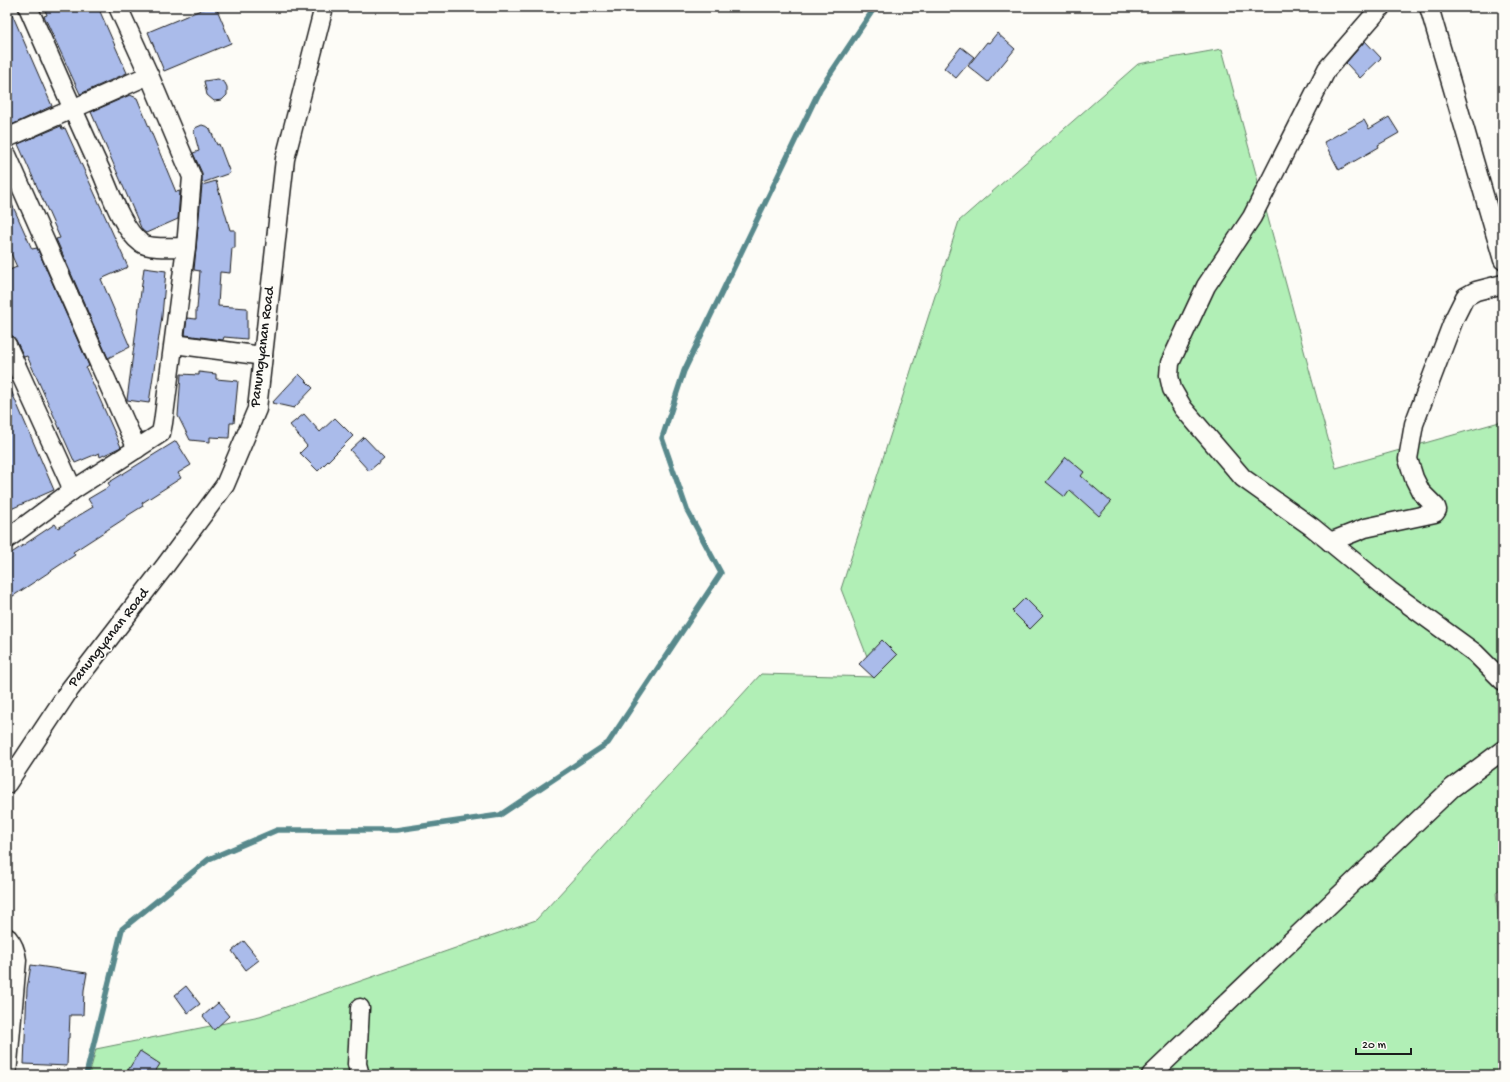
<svg xmlns="http://www.w3.org/2000/svg" width="1510" height="1082" font-family="'Gochi Hand',sans-serif">
<style>
.green{fill:#b1efb6;stroke:#668669}
.lines{fill:none;stroke-linecap:round;stroke-linejoin:round}
.stream{stroke:#58898c;stroke-width:5.5}
.building{fill:#aabbea;stroke:#1c1c1c}
.minor-casing{stroke:#1c1c1c;stroke-width:21}
.minor{stroke:#fdfcf7;stroke-width:18}
.labels{text-anchor:middle;dominant-baseline:central;stroke-width:3.5;stroke-linejoin:round;paint-order:stroke}
.street-label{font-size:15px;fill:#1c1c1c;stroke:#fdfcf7}
</style>
<rect width="100%" height="100%" fill="#fdfcf7"/>
<filter id="ink" filterUnits="userSpaceOnUse"><feTurbulence type="fractalNoise" baseFrequency=".025" numOctaves="2"/><feDisplacementMap in="SourceGraphic" scale="8" xChannelSelector="R" yChannelSelector="G"/><feConvolveMatrix kernelMatrix="1 2 1 2 8 2 1 2 1" color-interpolation-filters="sRGB"/></filter>
<g filter="url(#ink)">
<path class="green" d="M1222,49L1336,468L1503,421V887L1496,892L1503,965V1075H89L96,1049L260,1016L536,920L761,674L875,677L841,589L959,221L1138,64Z"/>
<g class="lines">
<path class="stream" d="M86,1075L122,929L209,859L277,830H396L500,815L608,743L721,573L687,510L662,438L684,371L820,89L875,7"/>
</g>
<g class="building">
<path d="M7,7H9L52,106L7,127Z"/>
<path d="M44,7H98L127,73L80,94L44,16L47,15Z"/>
<path d="M208,7H216L231,43L164,71L148,32Z"/>
<path d="M997,33L1015,49L988,82L968,66L987,42L989,43Z"/>
<path d="M1365,41L1381,58L1360,78L1346,63Z"/>
<path d="M961,47L974,57L956,78L944,68Z"/>
<path d="M218,79L225,83L227,87V95L222,100L214,101L207,95L204,81Z"/>
<path d="M130,95L137,98L176,192L180,191L178,219L146,233L142,230L91,112Z"/>
<path d="M1389,117L1399,133L1378,145L1379,147L1339,170L1324,142L1364,120L1369,129Z"/>
<path d="M202,125L208,127L210,129L217,145L219,144L230,173L202,183V173L193,153L199,151L194,132L195,128Z"/>
<path d="M61,126L62,129L65,128L128,267L101,279L130,347L108,358L56,239L60,238L18,144Z"/>
<path d="M216,181L230,230H235V248H232L230,273L220,272L218,306L247,308V339L224,337L223,340L185,335L187,318L196,319V309H197L200,271L194,270L202,185Z"/>
<path d="M7,193L32,249L37,248L89,366L86,368L121,447L100,457L99,453L75,463L27,356L24,357L16,340L13,336L7,335V271L17,267L7,245Z"/>
<path d="M144,268L166,271L162,316L149,403L127,400Z"/>
<path d="M199,372L216,374V379L238,381L234,423H230L229,438L210,437V442L190,440L178,416L181,374L199,375Z"/>
<path d="M299,374L313,388L294,408L272,403Z"/>
<path d="M7,381L54,490L11,509L7,501Z"/>
<path d="M304,414L320,432L335,418L353,436L318,471L300,453L307,446L290,425Z"/>
<path d="M364,437L384,458L369,471L350,450Z"/>
<path d="M176,441L191,465L178,473L181,478L142,503L143,506L127,516V517L73,552L75,555L7,600V556L55,524L58,528L93,507L88,499L110,486L108,483Z"/>
<path d="M1066,457L1084,472L1081,476L1111,502L1099,516L1070,490L1065,497L1046,482Z"/>
<path d="M1025,598L1043,616L1030,629L1012,611Z"/>
<path d="M882,640L897,655L874,678L859,664Z"/>
<path d="M244,941L259,960L246,970L232,951Z"/>
<path d="M31,965L87,973L84,990L83,1015H70L69,1038H68L67,1066L24,1064L27,988Z"/>
<path d="M186,986L200,1004L188,1013L175,995Z"/>
<path d="M218,1003L229,1016L214,1030L203,1016Z"/>
<path d="M140,1051L160,1064L153,1075H125Z"/>
</g>
<g class="lines">
<g class="minor-casing">
<g id="minor">
<path d="M28,7C52,62 76,117 101,171C110,192 123,230 141,243C149,249 174,247 186,247"/>
<path d="M1381,7L1327,69L1252,217L1206,286L1170,363L1169,376L1172,389L1183,408L1243,478L1312,527L1390,591L1475,653L1503,681"/>
<path d="M1429,7L1503,260"/>
<path d="M7,138L149,75"/>
<path d="M7,155L137,449"/>
<path d="M174,344L263,356"/>
<path d="M7,345L73,490"/>
<path d="M7,539L73,490L161,433L163,423L186,247L192,177L149,75L118,7"/>
<path d="M1330,542L1365,528L1435,513L1437,510L1436,507L1421,492L1414,478L1408,459L1414,424L1454,319L1465,297L1476,291L1503,284"/>
<path d="M7,784L70,689L165,566L225,485L257,409L285,159L324,7"/>
<path d="M7,939L8,938C14,945 16,951 17,960L7,1075"/>
<path d="M360,1075L357,1064L360,1008"/>
<path d="M1151,1075L1452,788L1503,750"/>
</g>
</g>
<use href="#minor" class="minor"/>
</g>
</g>
<g class="labels">
<g class="street-label">
<text transform="translate(263 347) rotate(-83)">Panungyanan Road</text>
<text transform="translate(109 638) rotate(-52)">Panungyanan Road</text>
</g>
</g>
<rect width="1510" height="1082" fill="none" stroke="#fdfcf7" stroke-width="24"/>
<rect x="12" y="12" width="1486" height="1058" fill="none" stroke="#1c1c1c" stroke-width="1.5" filter="url(#ink)"/>
<path d="M1356 1048v6h55v-6" fill="none" stroke="#1c1c1c" stroke-width="2"/>
<text x="1362" y="1048" font-size="12" fill="#1c1c1c" stroke="#fdfcf7" stroke-width="3" paint-order="stroke">20 m</text>
</svg>
